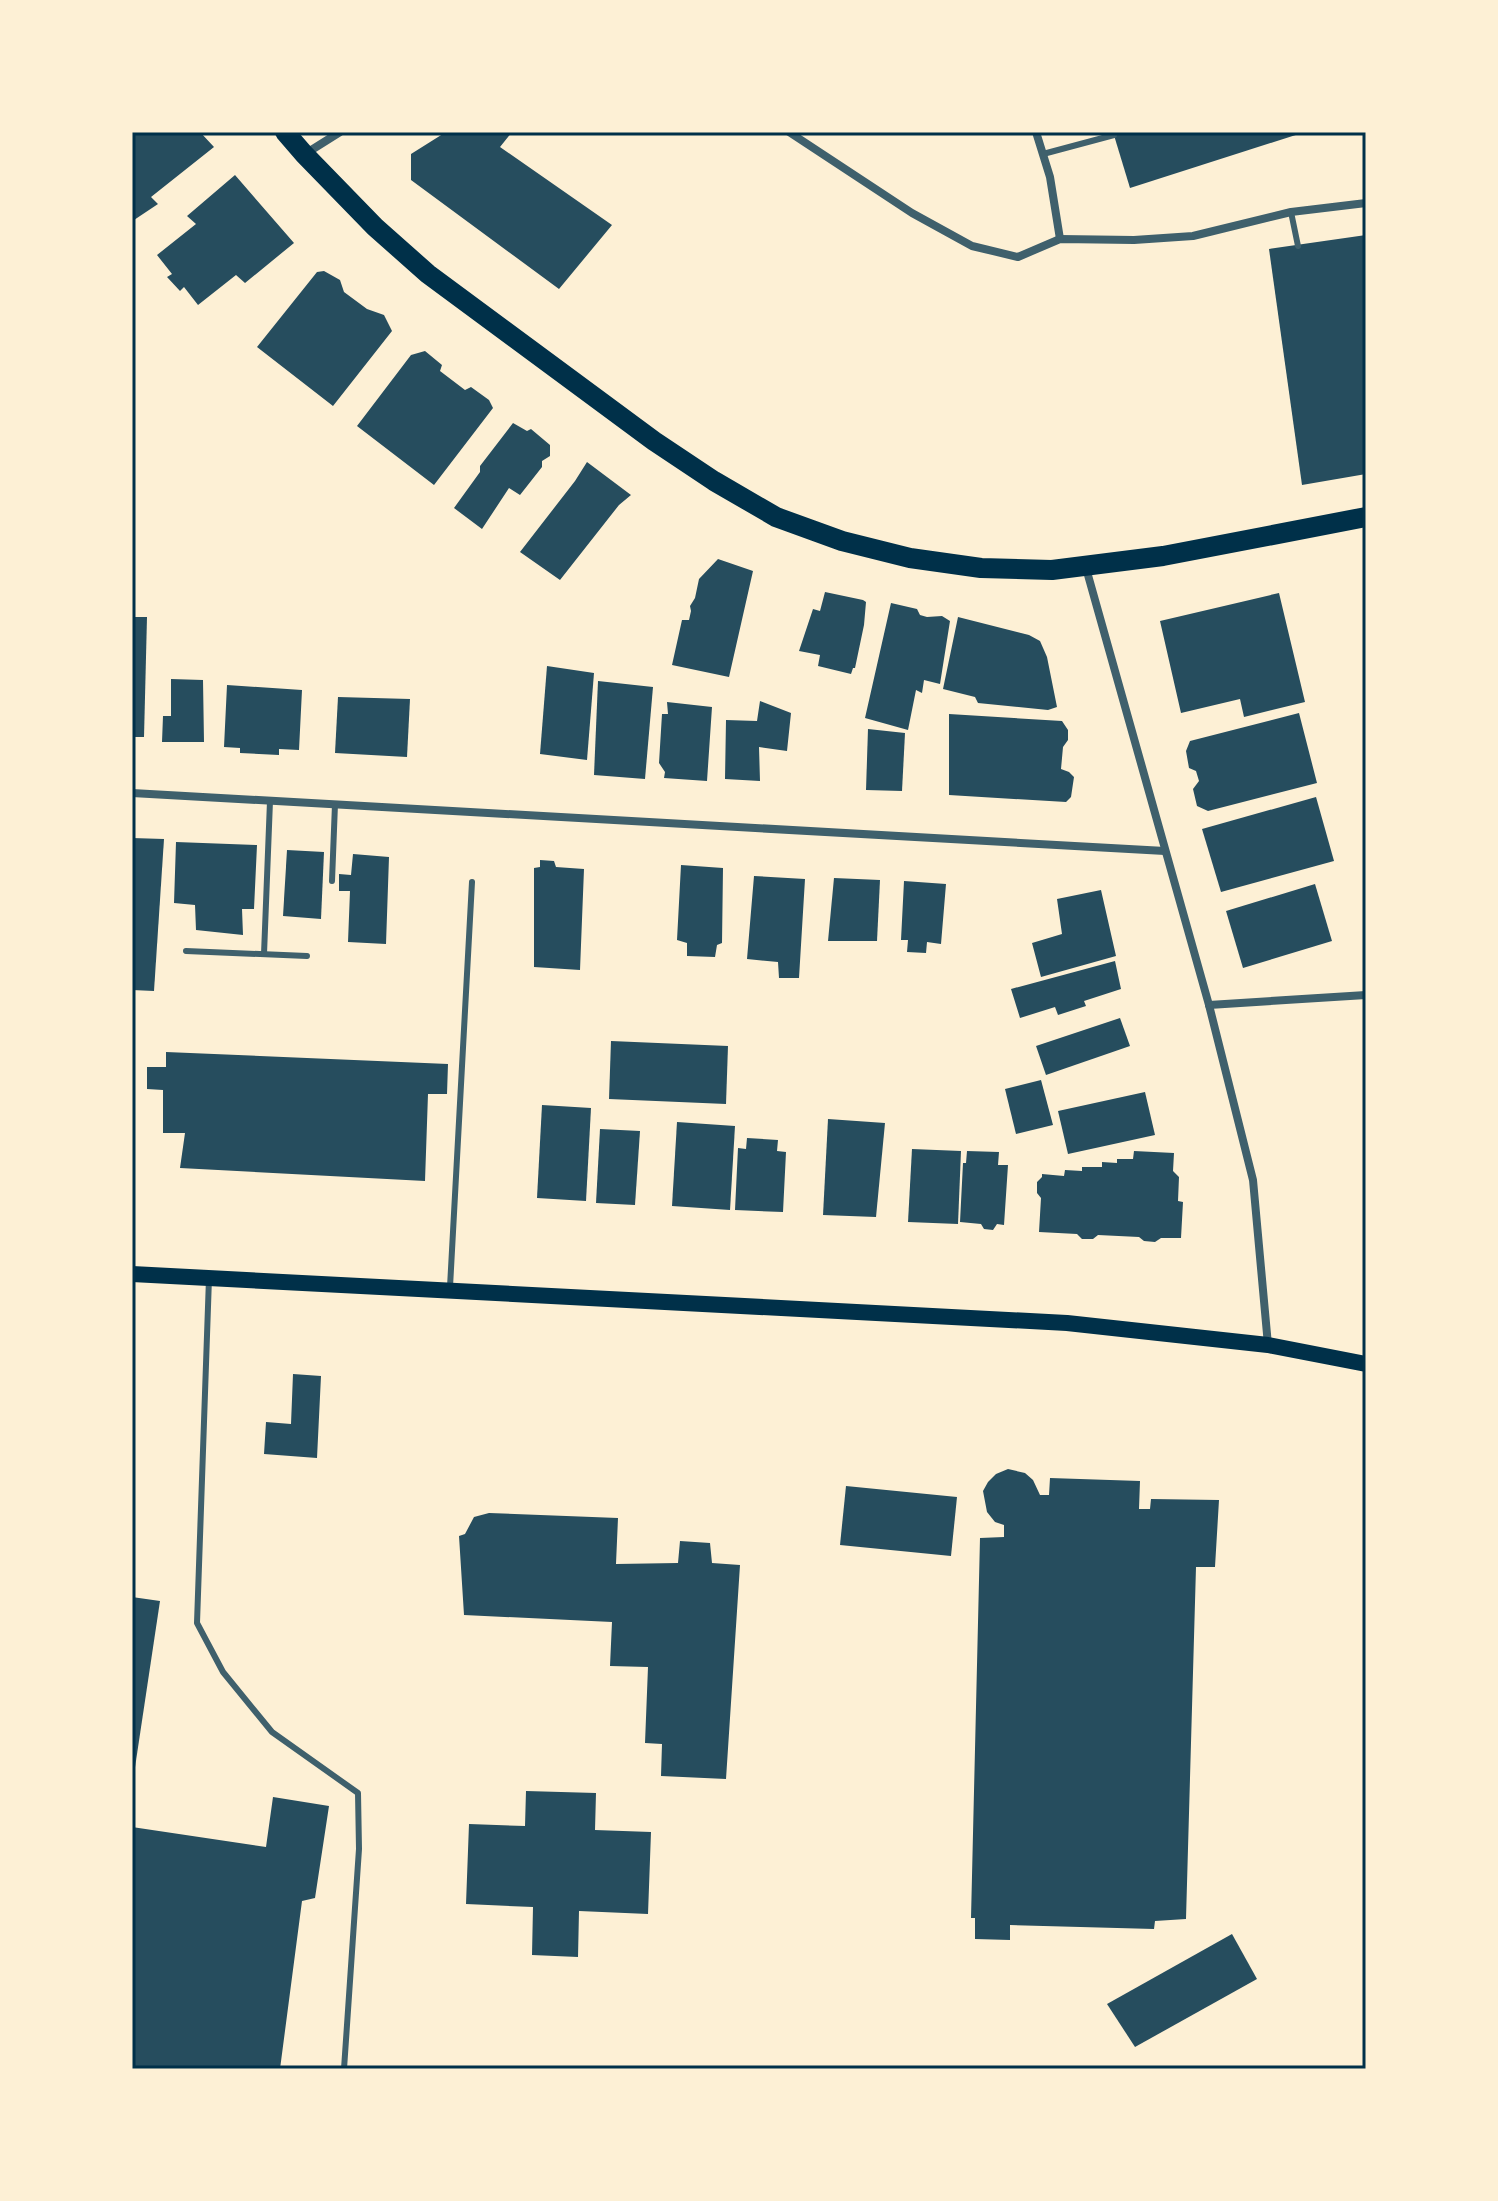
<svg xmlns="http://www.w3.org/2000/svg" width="1498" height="2201" font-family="'IBM Plex Sans',sans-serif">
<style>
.building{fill:#264d5e}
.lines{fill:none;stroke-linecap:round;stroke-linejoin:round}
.service{stroke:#3f606c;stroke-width:6}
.minor{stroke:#3f606c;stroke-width:8}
.secondary{stroke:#003049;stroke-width:16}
.primary{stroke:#003049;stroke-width:20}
.neatline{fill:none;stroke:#003049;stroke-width:3}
</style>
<rect width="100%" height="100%" fill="#fdf0d5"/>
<g class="building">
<path d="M132,132H200L214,147L151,197L158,204L134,220Z"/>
<path d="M446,132H512L500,147L612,225L559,289L411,180V154Z"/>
<path d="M1113,132H1302V133L1130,188Z"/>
<path d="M235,175L294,243L245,283L236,275L198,305L184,287L180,291L167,277L172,274L157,255L196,224L187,216Z"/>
<path d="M1366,235V474L1302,485L1269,249Z"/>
<path d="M324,271L340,280L344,292L367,309L384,315L392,331L333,406L257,347L317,272Z"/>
<path d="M425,351L442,365L440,371L465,390L471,387L489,400L493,408L434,485L357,426L411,355Z"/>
<path d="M513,423L527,431L531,429L550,445V456L542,461V467L520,495L509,488L482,529L454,508L480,472V466Z"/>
<path d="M587,462L631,495L619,505L560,580L520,552L575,481Z"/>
<path d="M718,559L753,571L729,677L672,665L682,620H689L691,611L690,606L695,598L699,579Z"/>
<path d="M825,592L863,600L866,602L864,625L855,668H853L851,674L818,666L820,655L799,651L813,609L820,611Z"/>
<path d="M1279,593L1305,702L1244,717L1240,699L1181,713L1160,621Z"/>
<path d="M891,603L917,609L920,615L927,617L942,616L950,621L940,684L924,680L922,693L916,690L908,730L865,718Z"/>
<path d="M132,617H147L144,737H132Z"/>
<path d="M958,617L1029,635L1040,641L1047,657L1057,707L1048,710L978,703L975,697L943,689Z"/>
<path d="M547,666L594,673L587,760L540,754Z"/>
<path d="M171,679L203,680L204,742H162L163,716H171Z"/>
<path d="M598,681L653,687L645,779L594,775Z"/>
<path d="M227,685L302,690L299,750L279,749V755L240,753V748L224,747Z"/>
<path d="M338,697L410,699L407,757L335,753Z"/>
<path d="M760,701L791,713L787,751L759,747L760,781L725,779L726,720L757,721Z"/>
<path d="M667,702L712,707L707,781L664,778L665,772L659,763L662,714H668Z"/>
<path d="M1299,713L1317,783L1208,811L1197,806L1193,789L1199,781L1196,771L1189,768L1186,751L1190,741Z"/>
<path d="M949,714L1062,721L1068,730V740L1063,747L1061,769L1069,772L1074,777L1071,797L1066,802L949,795Z"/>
<path d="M868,729L905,733L902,791L866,790Z"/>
<path d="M1316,797L1334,861L1221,892L1202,829Z"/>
<path d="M132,838L164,839L154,991L132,990Z"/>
<path d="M176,842L257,845L254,909H242L243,935L196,930L195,905L174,903Z"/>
<path d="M287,850L324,852L321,919L283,916Z"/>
<path d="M353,854L389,857L386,944L348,942L350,891H339V874L351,875Z"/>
<path d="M540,860L554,861L556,867L584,869L580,970L534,967V868L540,867Z"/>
<path d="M681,865L723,868L722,943L717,945L715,957L687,956V943L677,940Z"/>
<path d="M754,876L805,879L799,978H779L778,962L747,959Z"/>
<path d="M834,878L880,880L877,941H828Z"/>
<path d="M904,881L946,884L941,944L927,942L926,953L907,952L908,940H901Z"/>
<path d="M1315,884L1332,941L1243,968L1226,911Z"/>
<path d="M1101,890L1116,956L1041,977L1032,943L1062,934L1057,899Z"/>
<path d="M1115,961L1121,989L1084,1001L1086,1006L1058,1015L1055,1007L1020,1018L1011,989Z"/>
<path d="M1120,1018L1130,1046L1046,1075L1036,1046Z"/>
<path d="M611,1041L728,1046L726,1104L609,1099Z"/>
<path d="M166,1052L448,1064L447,1094H428L425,1181L180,1168L185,1133H163V1090L147,1089V1067H166Z"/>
<path d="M1041,1080L1053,1125L1016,1134L1005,1089Z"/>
<path d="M1145,1092L1155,1135L1068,1154L1058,1111Z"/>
<path d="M542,1105L591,1108L586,1201L537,1198Z"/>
<path d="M828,1119L885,1123L876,1217L823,1215Z"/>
<path d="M677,1122L735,1126L730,1210L672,1206Z"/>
<path d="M600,1129L640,1131L635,1205L596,1203Z"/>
<path d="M747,1138L778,1140L777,1151L786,1152L783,1212L735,1210L738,1148L746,1149Z"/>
<path d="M912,1149L961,1151L958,1224L908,1222Z"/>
<path d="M967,1151L999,1152L998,1165H1008L1004,1225L997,1224L993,1230L984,1229L981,1224L960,1222L963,1163H966Z"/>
<path d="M1134,1151L1174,1153L1173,1171L1179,1177L1178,1201L1183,1202L1181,1238H1161L1155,1242L1144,1241L1139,1237L1098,1235L1093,1239H1082L1077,1234L1039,1232L1041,1198L1037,1193V1182L1042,1177V1174L1064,1176L1065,1170L1082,1171V1167H1102V1162L1117,1163V1159H1133Z"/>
<path d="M293,1374L321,1376L317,1458L264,1454L266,1422L291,1424Z"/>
<path d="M1008,1469L1025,1473L1033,1480L1040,1495H1049L1050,1478L1140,1481L1139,1509H1150L1151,1499L1219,1500L1215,1567H1196L1186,1919L1155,1921L1154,1929L1010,1925V1940L975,1939V1918H971L980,1538L1004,1537V1525L995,1522L987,1512L983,1491L988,1482L996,1474Z"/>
<path d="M846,1486L957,1497L951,1556L840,1545Z"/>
<path d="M489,1513L618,1518L616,1564L678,1563L680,1541L710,1543L712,1563L740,1565L726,1779L661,1776L662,1744L645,1743L648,1667L610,1666L612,1622L464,1615L459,1536L465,1534L474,1517Z"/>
<path d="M132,1597L160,1601L134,1774L132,1773Z"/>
<path d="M526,1791L596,1793L595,1830L651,1832L648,1914L579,1911L578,1957L532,1955L533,1907L466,1904L469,1824L525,1826Z"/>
<path d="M273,1797L329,1806L315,1898L302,1901L280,2069H132V1827L266,1847Z"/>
<path d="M1232,1934L1257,1979L1135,2047L1107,2004Z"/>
</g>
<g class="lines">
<g class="service">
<path d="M1043,154L1114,135"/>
<path d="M1291,212L1298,246"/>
<path d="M332,881L335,804"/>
<path d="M186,951L307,956"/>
<path d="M264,954L270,801"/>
<path d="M209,1278L197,1623L223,1672L272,1732L358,1793L359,1849L344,2069"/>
<path d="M450,1287L472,882"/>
</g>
<g class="minor">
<path d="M789,132L912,213L972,246L1018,257L1060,239L1134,240L1193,236L1291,212L1366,203"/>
<path d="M1036,132L1050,177L1060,239"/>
<path d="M305,154L340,132"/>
<path d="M1086,568L1209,1005L1253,1180L1268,1345"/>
<path d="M132,793L1165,851"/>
<path d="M1209,1005L1366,995"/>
</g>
<path class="secondary" d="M132,1274L1067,1323L1268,1345L1366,1364"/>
<path class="primary" d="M285,132L304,154L375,227L428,274L654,441L714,481L776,517L842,541L910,558L981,568L1052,570L1163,556L1366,517"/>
</g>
<rect width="1498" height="2201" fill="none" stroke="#fdf0d5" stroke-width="268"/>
<rect x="134" y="134" width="1230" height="1933" class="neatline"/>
</svg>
